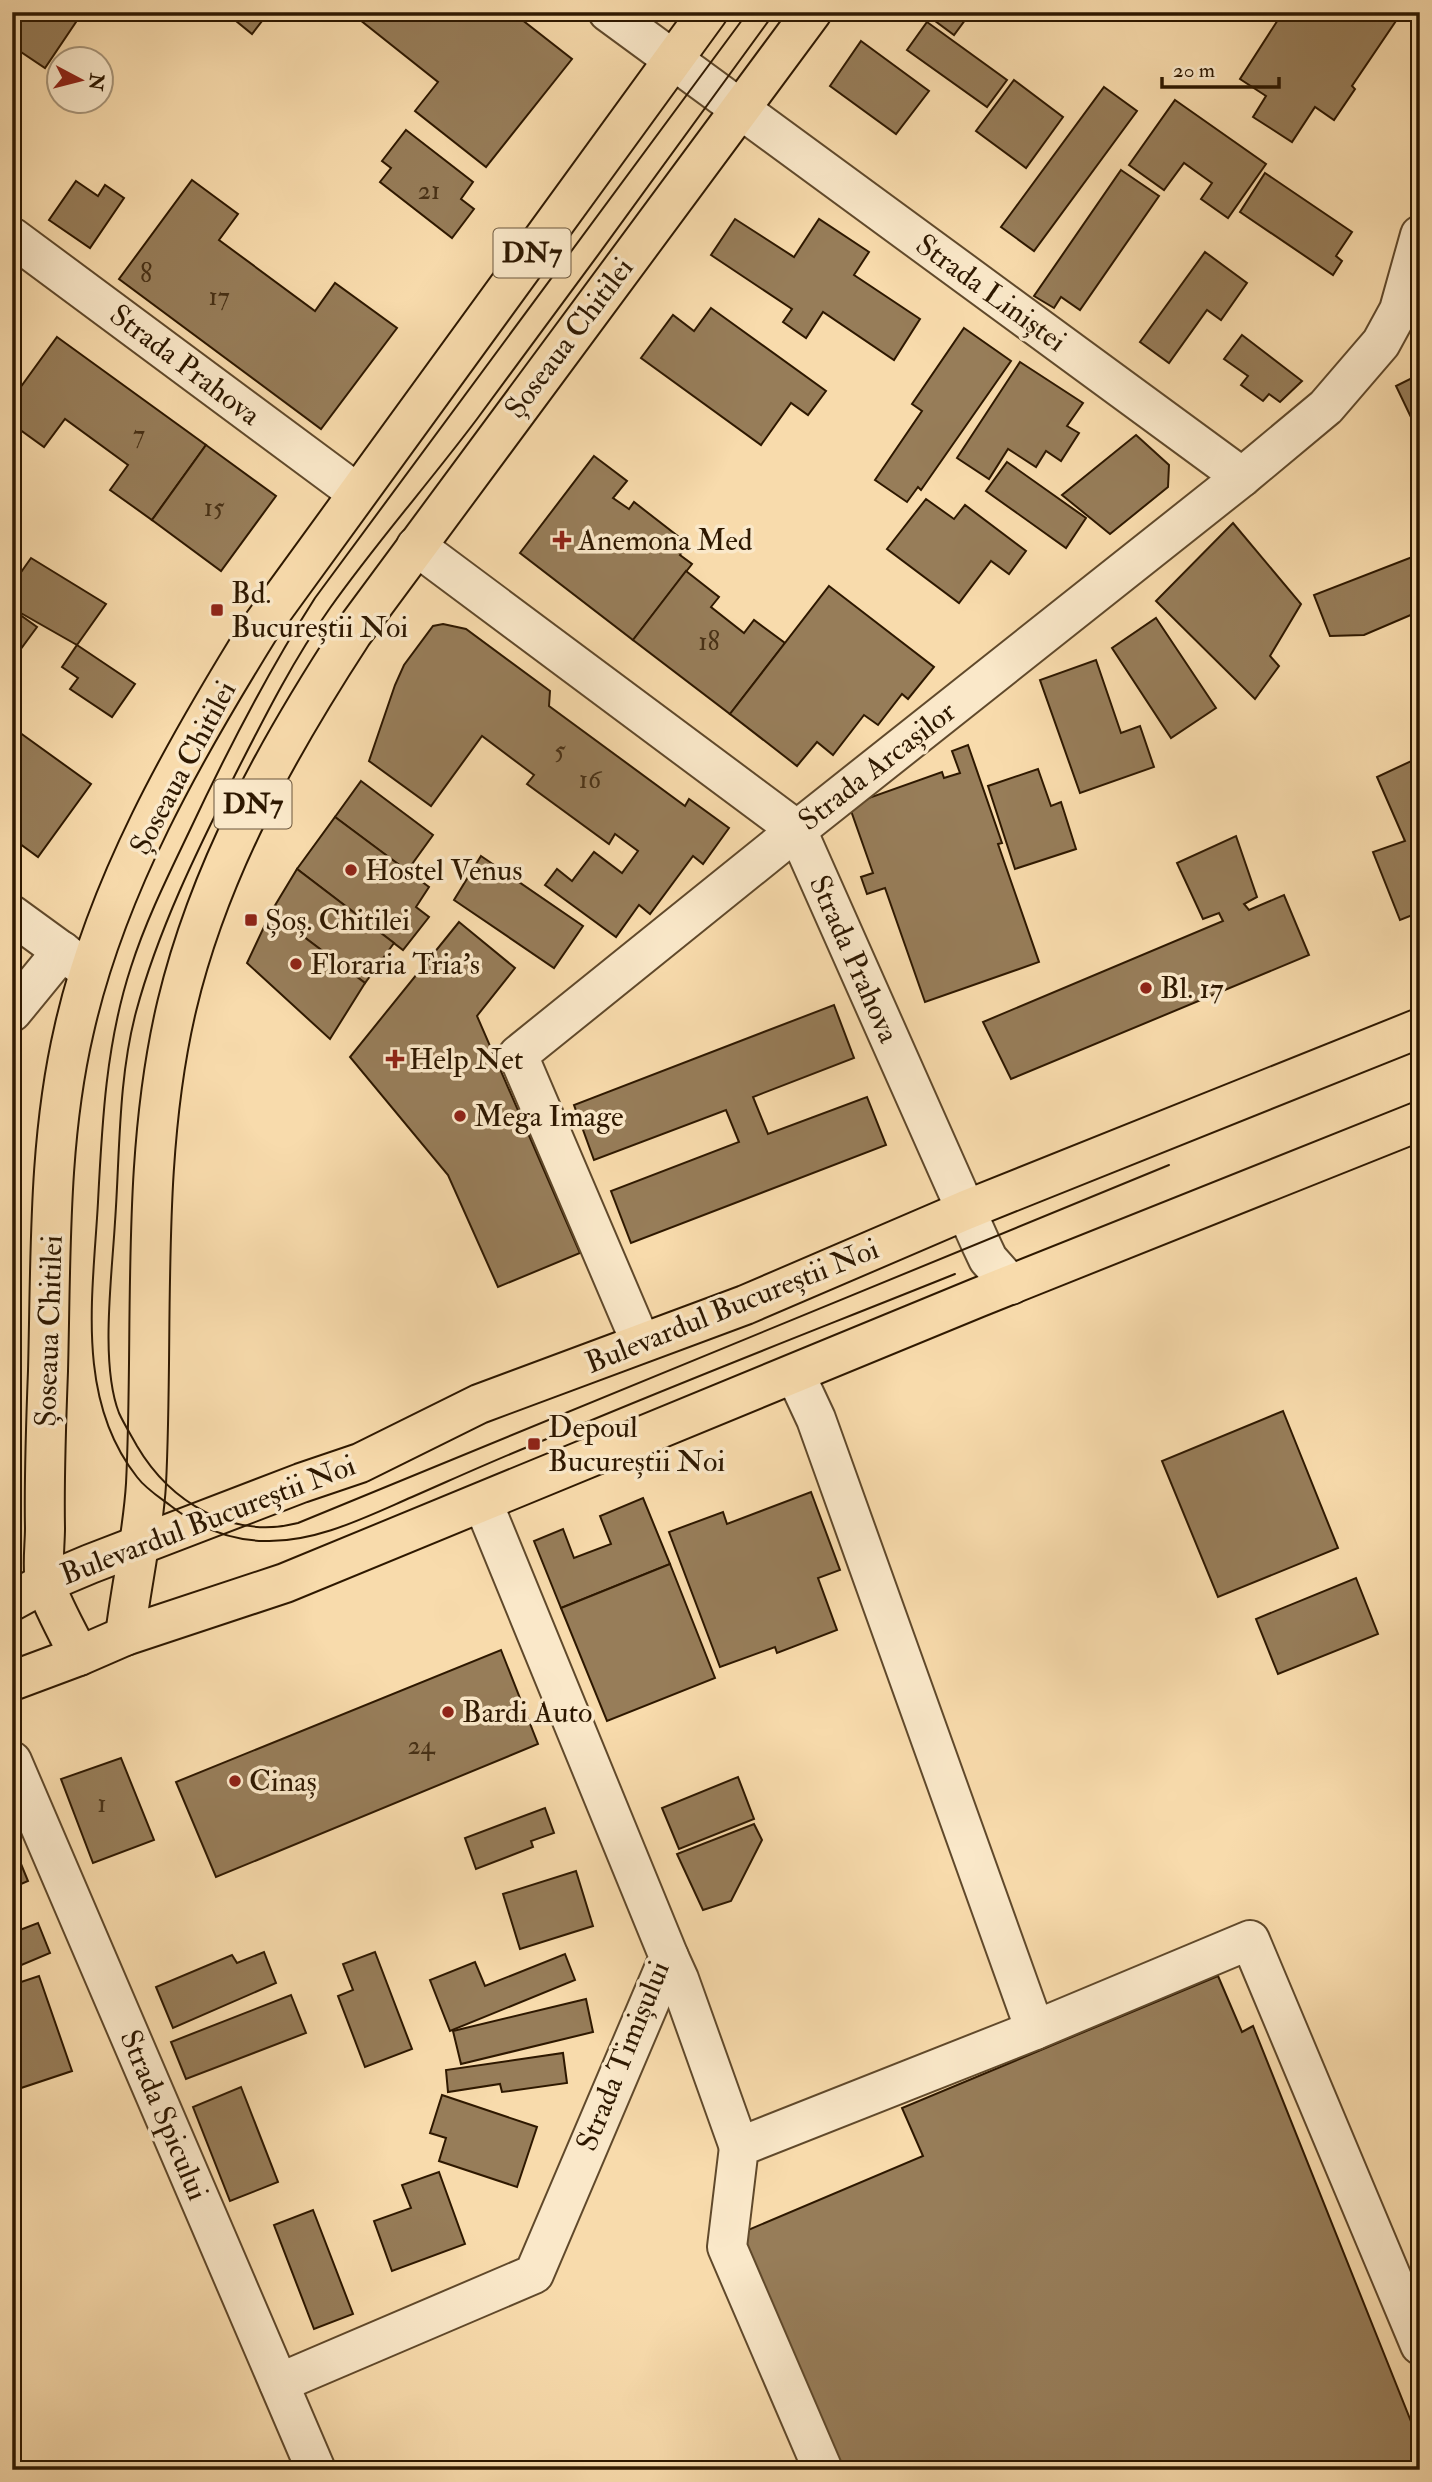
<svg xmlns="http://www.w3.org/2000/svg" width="1432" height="2482" font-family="'IM FELL Double Pica',serif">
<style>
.building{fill:#977d59;stroke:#2e1800;stroke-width:2}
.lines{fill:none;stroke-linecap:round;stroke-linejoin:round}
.minor-casing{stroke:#60492b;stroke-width:42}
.major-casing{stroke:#2e1800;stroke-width:42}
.minor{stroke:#fae8c9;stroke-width:38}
.major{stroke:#f8dbac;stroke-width:38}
.tram{stroke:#2e1800;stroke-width:2}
.poi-dot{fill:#8f2418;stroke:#fae8c9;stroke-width:2.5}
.labels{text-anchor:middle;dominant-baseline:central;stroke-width:7;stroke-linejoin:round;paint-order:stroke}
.number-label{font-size:26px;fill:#483116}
.shield{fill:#fae8c9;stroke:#6b563c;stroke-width:2}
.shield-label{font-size:28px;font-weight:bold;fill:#2e1800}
.street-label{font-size:30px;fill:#2e1800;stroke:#fae8c9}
.poi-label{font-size:30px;fill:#2e1800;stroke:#fae8c9;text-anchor:start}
</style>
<rect width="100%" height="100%" fill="#f8dbac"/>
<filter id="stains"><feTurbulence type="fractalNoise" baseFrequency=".00286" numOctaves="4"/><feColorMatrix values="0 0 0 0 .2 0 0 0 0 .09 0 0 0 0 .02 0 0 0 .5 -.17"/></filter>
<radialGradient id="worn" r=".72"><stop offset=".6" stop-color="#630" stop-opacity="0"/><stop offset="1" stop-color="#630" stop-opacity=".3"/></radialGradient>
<g class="building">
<path d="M12,12H62L76,22L45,68L12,46Z"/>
<path d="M225,12H269L252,34Z"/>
<path d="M350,12H512L572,59L486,167L415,111L438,82Z"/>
<path d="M923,12H971L954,35Z"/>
<path d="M1283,12H1402L1352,86L1355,89L1334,120L1315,107L1292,142L1253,117L1266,96L1240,79Z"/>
<path d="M927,22L1007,80L987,107L907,50Z"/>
<path d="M861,41L929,91L896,134L830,86Z"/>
<path d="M1014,80L1063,117L1026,168L976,131Z"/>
<path d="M1104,87L1137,111L1034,251L1001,227Z"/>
<path d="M1175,100L1266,164L1228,218L1201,199L1212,183L1184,163L1164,190L1129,165Z"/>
<path d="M406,130L473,182L461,199L474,209L452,238L380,182L391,168L382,161Z"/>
<path d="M1121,170L1159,196L1080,310L1061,297L1054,308L1034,296Z"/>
<path d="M1265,173L1352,232L1336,256L1342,261L1333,275L1240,212Z"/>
<path d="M192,180L238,214L219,240L315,311L335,283L397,328L321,429L119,279Z"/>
<path d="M76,181L98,196L105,185L124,198L90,248L49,220Z"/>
<path d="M735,219L794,257L819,219L869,252L854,275L920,319L894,360L823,312L806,338L783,322L792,309L711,255Z"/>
<path d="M1205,252L1247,283L1221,320L1207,310L1169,363L1140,342Z"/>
<path d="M711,308L826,391L808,415L791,403L761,445L641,358L673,315L694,331Z"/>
<path d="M964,328L1011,361L921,490L918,487L907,502L875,480L922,411L912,404Z"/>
<path d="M1242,335L1302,381L1280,402L1269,394L1263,401L1241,385L1248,376L1224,359Z"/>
<path d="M57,337L206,445L152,520L110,490L128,465L65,419L44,447L12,424V399Z"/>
<path d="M1020,362L1083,403L1067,426L1079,433L1061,461L1046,451L1036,467L1008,449L989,479L957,458Z"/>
<path d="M1420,374V436L1396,386Z"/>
<path d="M1136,435L1169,465L1168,487L1110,534L1062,495Z"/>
<path d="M206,445L276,496L221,571L152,520Z"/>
<path d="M594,456L627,481L613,498L629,509L634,502L688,544L680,555L692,564L633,640L520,553Z"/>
<path d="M1007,462L1086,518L1066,548L986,491Z"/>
<path d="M926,499L954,519L965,505L1026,551L1009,574L991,561L959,603L887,549Z"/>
<path d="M1233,523L1301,604L1270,656L1279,666L1255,699L1156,601Z"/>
<path d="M1420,554V611L1364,635L1330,636L1314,595Z"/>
<path d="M31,558L106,604L77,645L12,608V585Z"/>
<path d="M686,571L719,597L711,607L744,633L754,620L785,643L730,714L633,640Z"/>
<path d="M829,586L934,667L908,699L902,694L878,725L864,715L833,755L817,742L797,766L730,714Z"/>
<path d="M12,609L37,627L12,661Z"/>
<path d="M1156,618L1216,708L1171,738L1112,648Z"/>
<path d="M443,624L466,629L550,691L549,706L685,806L689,799L729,828L703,864L693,856L650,914L639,905L616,937L545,885L557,869L572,881L594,852L622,873L638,851L615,834L609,844L527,784L534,775L482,736L431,806L369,761L395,685L404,665L433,626Z"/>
<path d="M77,645L135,684L112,717L70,689L78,678L62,667Z"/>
<path d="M1096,660L1121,733L1140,726L1154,767L1080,793L1040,680Z"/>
<path d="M12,727L91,784L38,857L12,838Z"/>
<path d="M968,745L1002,843L998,844L1039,962L925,1002L885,888L867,894L861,877L873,873L849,805L942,772L944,778L960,773L952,751Z"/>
<path d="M1420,757V912L1400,920L1373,852L1405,841L1377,777Z"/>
<path d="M1038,769L1051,806L1061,802L1076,849L1015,869L988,786Z"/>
<path d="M361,781L433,835L407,871L335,817Z"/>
<path d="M335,817L429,887L416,907L429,917L403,950L297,869Z"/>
<path d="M1236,836L1257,897L1244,904L1249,910L1284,895L1309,955L1011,1079L983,1022L1223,921L1219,913L1203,919L1177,863Z"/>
<path d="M481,856L583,926L554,968L454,900Z"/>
<path d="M297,869L394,943L365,983L271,912Z"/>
<path d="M271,912L365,983L330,1039L247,963Z"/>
<path d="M459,922L515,968L477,1016L580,1253L498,1287L448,1175L350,1057Z"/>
<path d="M834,1005L854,1058L753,1097L768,1134L867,1097L886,1145L631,1243L611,1191L739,1142L726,1110L594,1160L574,1105Z"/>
<path d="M1283,1411L1338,1548L1218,1597L1162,1461Z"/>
<path d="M811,1492L840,1570L818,1578L837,1630L777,1653L775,1647L720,1667L669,1532L723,1512L727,1524Z"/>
<path d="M643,1498L670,1564L561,1608L534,1541L563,1529L574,1558L611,1544L600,1516Z"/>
<path d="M670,1564L715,1678L607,1721L561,1608Z"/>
<path d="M1356,1578L1378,1634L1278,1674L1256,1619Z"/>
<path d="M501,1650L538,1744L216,1877L176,1782Z"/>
<path d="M121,1758L154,1840L93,1863L61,1779Z"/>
<path d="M738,1777L754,1819L679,1849L662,1808Z"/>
<path d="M545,1808L554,1833L531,1841L533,1847L476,1869L465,1838Z"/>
<path d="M754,1824L762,1840L731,1901L703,1910L677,1854Z"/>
<path d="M12,1842L28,1881L12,1888Z"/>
<path d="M576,1871L593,1926L520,1949L503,1894Z"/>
<path d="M38,1923L50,1953L12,1969V1933Z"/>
<path d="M264,1952L276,1983L173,2028L156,1987L232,1955L237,1963Z"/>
<path d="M375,1952L412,2049L365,2067L338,1996L353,1990L343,1964Z"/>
<path d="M565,1954L575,1980L450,2031L430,1980L475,1962L485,1986Z"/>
<path d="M39,1976L72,2071L12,2091V1985Z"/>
<path d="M1218,1976L1242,2032L1253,2026L1420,2444V2470H838L741,2233L923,2156L902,2108Z"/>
<path d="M291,1995L306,2033L186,2079L171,2042Z"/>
<path d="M586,1999L593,2032L461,2064L453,2031Z"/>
<path d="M563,2053L567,2083L502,2092L500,2084L448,2092L446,2070Z"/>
<path d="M241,2087L278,2182L230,2201L193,2107Z"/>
<path d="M442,2095L537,2127L517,2187L439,2161L446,2138L430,2133Z"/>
<path d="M439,2172L465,2244L392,2271L374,2221L411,2208L402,2185Z"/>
<path d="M313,2210L353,2314L314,2329L274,2225Z"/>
</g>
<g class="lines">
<g class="minor-casing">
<g id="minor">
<path d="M608,12L1242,477"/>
<path d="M12,237L357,493"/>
<path d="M416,546L797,830L980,1242L988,1259L1011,1285"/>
<path d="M12,915L89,971"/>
<path d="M12,1012L62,951"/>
<path d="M641,1343L518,1055L797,830L1242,477L1326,407L1381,343L1399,310L1420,235"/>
<path d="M795,1374L816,1419L1035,2030"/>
<path d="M12,1761L316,2470"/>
<path d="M669,1957L679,1979L739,2147"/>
<path d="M279,2383L534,2274L669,1957L483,1503"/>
<path d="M823,2470L727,2247L739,2147L1035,2030L1250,1940L1420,2345"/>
</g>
</g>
<g class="major-casing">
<g id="major">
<path d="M12,1601L45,1583L90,1564L301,1483L360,1463L479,1404L745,1305L966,1210L1420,1028"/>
<path d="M125,1636C131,1586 143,1535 146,1484C154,1326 140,1160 177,1005C209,871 277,749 352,634L812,12"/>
<path d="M79,1656C71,1638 49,1600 45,1582C42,1566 45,1545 45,1528C44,1476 46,1423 48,1371C51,1258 48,1141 74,1030C106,887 183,752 260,628L708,12"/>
<path d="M12,1681L79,1656L125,1636L285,1583L977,1298L1420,1121"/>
</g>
</g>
<use href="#minor" class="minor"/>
<use href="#major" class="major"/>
<g class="tram">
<path d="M748,12L315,598C267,673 227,751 189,832C168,876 146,920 131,967C106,1043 102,1123 98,1202C93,1294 75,1399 137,1477C146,1489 159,1497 171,1506C199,1528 228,1540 264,1541C315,1543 366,1517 412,1497C451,1480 490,1462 530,1446C670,1386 813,1331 955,1274"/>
<path d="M775,12C677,148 577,284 477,419C429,483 376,543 330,608C293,660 264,718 235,775C197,851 158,930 136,1012C118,1080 120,1152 115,1222C112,1275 100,1364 119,1413C124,1424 131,1435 137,1446C170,1502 232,1540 298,1523L1169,1165"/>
</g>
</g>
<g class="poi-dot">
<path d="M558.5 529.5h7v7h7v7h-7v7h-7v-7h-7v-7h7z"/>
<rect x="210" y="603" width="14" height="14" rx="3.5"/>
<circle cx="351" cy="870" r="7"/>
<rect x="244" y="913" width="14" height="14" rx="3.5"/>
<circle cx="296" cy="964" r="7"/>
<circle cx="1146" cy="988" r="7"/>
<path d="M391.5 1048.5h7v7h7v7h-7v7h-7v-7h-7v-7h7z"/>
<circle cx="460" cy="1116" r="7"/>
<rect x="527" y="1437" width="14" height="14" rx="3.5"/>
<circle cx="448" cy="1712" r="7"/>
<circle cx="235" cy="1781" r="7"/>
</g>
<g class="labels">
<g class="number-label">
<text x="429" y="191">21</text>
<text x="146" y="274">8</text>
<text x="219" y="297">17</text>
<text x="139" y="435">7</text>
<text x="214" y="508">15</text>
<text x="709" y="642">18</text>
<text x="560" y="751">5</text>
<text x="590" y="780">16</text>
<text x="421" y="1746">24</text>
<text x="102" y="1804">1</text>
</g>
<g class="shield">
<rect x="493.5" y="228.5" width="77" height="49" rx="5"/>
<rect x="214.5" y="779.5" width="77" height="49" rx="5"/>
</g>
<g class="shield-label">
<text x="532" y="253">DN7</text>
<text x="253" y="804">DN7</text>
</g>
<g class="street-label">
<text transform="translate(991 293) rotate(36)">Strada Liniștei</text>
<text transform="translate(569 338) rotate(-53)">Șoseaua Chitilei</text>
<text transform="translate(185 365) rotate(37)">Strada Prahova</text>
<text transform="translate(877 766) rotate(-38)">Strada Arcașilor</text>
<text transform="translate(183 768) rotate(-62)">Șoseaua Chitilei</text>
<text transform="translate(854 959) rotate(66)">Strada Prahova</text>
<text transform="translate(732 1306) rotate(-22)">Bulevardul Bucureștii Noi</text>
<text transform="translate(49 1331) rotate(-88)">Șoseaua Chitilei</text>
<text transform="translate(208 1520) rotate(-21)">Bulevardul Bucureștii Noi</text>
<text transform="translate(623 2056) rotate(-68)">Strada Timișului</text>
<text transform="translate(164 2115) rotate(67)">Strada Spicului</text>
</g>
<g class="poi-label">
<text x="578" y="540">Anemona Med</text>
<text x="231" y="593">Bd.<tspan x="231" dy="34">Bucureștii Noi</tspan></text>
<text x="365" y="870">Hostel Venus</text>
<text x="265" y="920">Șoș. Chitilei</text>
<text x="310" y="964">Floraria Tria's</text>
<text x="1160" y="988">Bl. 17</text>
<text x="409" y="1059">Help Net</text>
<text x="474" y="1116">Mega Image</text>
<text x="548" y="1427">Depoul<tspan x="548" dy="34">Bucureștii Noi</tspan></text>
<text x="462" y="1712">Bardi Auto</text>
<text x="249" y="1781">Cinaș</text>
</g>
</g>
<rect width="1432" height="2482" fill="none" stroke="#f8dbac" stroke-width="42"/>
<rect x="14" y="14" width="1404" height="2454" fill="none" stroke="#2e1800" stroke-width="3.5"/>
<rect x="21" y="21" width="1390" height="2440" fill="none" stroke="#2e1800" stroke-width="2"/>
<g transform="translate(80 80) rotate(97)"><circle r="33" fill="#fae8c9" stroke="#a89579" stroke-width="2"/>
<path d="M0-5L12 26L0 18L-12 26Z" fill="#8f2418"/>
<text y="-10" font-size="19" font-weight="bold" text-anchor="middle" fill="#2e1800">N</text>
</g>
<path d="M1162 77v10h117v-10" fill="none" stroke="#2e1800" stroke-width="3.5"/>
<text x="1173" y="77" font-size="21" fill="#2e1800" stroke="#fae8c9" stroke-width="5" paint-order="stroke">20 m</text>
<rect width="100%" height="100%" filter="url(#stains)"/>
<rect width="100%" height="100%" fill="url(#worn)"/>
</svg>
